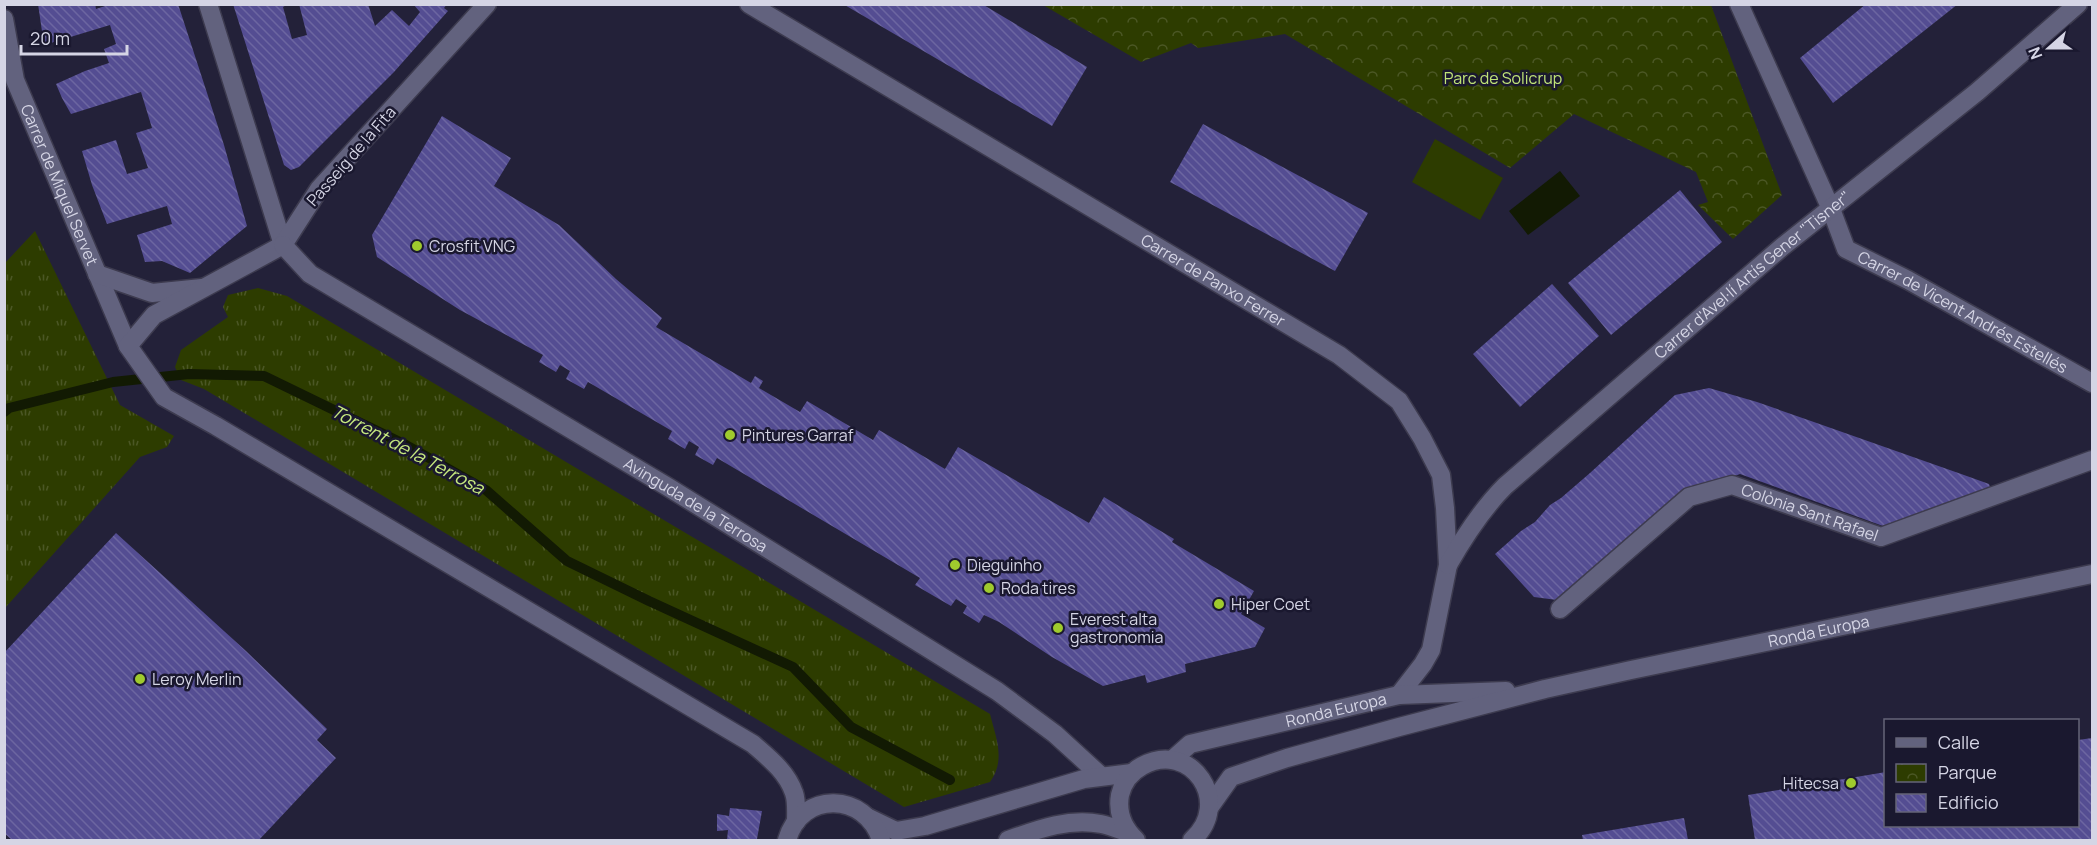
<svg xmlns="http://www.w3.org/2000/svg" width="2097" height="845" font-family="Manrope,sans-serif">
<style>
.grass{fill:url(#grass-tufts)}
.park{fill:url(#park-crowns)}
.pitch{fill:#2d3c00}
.water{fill:#121a03}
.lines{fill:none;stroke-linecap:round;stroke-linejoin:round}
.stream{stroke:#121a03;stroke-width:10}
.building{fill:url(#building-back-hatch)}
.street-casing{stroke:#3d3b4f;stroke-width:21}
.secondary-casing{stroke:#3d3b4f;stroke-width:21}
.street{stroke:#62627e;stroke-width:18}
.secondary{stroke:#62627e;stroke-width:18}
.poi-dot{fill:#9fca2d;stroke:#1a182f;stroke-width:2}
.labels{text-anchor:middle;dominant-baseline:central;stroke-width:5;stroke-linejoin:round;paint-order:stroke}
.park-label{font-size:16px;fill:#c0e378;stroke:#1a182f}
.street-label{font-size:16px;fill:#d5d5e5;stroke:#1a182f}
.poi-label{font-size:16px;fill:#d5d5e5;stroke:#1a182f;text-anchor:start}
.water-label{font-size:18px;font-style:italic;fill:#c6e97f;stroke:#1a182f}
</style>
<defs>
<pattern id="grass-tufts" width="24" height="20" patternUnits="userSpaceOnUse" patternTransform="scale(1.5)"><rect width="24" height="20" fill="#2d3c00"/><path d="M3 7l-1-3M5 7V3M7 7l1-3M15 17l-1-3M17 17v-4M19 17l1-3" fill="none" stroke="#4b5725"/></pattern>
<pattern id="park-crowns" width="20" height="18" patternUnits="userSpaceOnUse" patternTransform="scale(1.5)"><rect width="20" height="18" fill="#2d3c00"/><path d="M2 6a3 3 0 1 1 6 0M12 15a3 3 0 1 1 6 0" fill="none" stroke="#4b5725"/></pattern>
<pattern id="building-back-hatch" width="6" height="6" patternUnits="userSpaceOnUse" patternTransform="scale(1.5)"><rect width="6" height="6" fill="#544d92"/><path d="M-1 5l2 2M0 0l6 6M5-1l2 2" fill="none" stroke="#6c66a1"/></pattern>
</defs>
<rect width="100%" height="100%" fill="#232139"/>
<g class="grass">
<path d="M35,231L120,405L174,436L167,447L140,457L5,608V263Z"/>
<path d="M258,288L287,296L990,714C996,738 1006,760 990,782L904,807L204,389L181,380L175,367L181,350L228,317L223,307L228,295Z"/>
</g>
<path class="park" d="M1043,5H1711L1782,195L1733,239L1698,205L1708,202L1696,172L1574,114L1510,168L1285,34L1198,48L1191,43L1141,62Z"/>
<path class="pitch" d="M1435,139L1503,178L1480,220L1412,182Z"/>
<path class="water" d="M1560,171L1580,196L1528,235L1509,211Z"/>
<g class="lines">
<path class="stream" d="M4,412L9,408L113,382L189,374L264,376L406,445L486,490L567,561L649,601L793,667L851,727L950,780"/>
</g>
<g class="building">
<path d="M38,4H95L96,9L111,4H178L224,145L247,226L190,273L162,261L145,262L137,235L172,224L167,206L107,224L92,185L82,151L116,140L127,174L148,168L136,133L152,128L141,92L71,114L62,98L56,84L85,71L109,63L104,49L116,44L110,25L44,45Z"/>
<path d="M233,4H288L283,7L292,39L307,35L299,4H368L375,26L392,10L409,26L420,12L413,4H447L444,8L448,11L394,72L299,167L291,170L284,165Z"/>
<path d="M843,4H982L1087,67L1052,126Z"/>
<path d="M1866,4H1958L1833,103L1800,58Z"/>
<path d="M442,116L511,158L494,186L559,225L616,279L662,318L656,327L751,383L755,376L763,381L759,388L800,412L807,401L873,440L879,430L945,469L958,447L1089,523L1104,497L1174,539L1172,542L1254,591L1241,614L1265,628L1255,647L1185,664L1186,672L1147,683L1145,675L1103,686L1052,657L999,622L984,615L979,623L963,613L967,606L956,599L951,606L915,585L920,578L717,458L713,465L695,455L699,447L689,441L685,449L668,439L672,431L588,382L584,389L566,379L570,371L560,365L556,372L539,362L543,355L460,310L377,257L372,235Z"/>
<path d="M1203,124L1368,213L1335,271L1170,182Z"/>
<path d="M1680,190L1722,242L1611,335L1568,283Z"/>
<path d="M1552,284L1599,336L1520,407L1473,354Z"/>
<path d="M1709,388L1757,402L1811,421L1964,475L1989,484L1990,487L1883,526L1740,474L1677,497L1557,600L1534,597L1495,554L1521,531L1535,522L1550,505L1561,498L1590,473L1675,395Z"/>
<path d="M116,533L246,651L327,729L317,740L336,758L259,840H12L4,833V653Z"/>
<path d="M2092,738V840H1755L1748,795L1886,772V826H2078V740Z"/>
<path d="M730,808L762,811L757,839L727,840L728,830L717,831V814L729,816Z"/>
<path d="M1684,818L1688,840H1583L1582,835Z"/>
</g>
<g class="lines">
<g class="street-casing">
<g id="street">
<path d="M208,4L283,245"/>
<path id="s1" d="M749,4L1339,355L1399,401L1422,438L1441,475L1445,508L1448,565L1431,650L1423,664L1399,695"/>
<path id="s2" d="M1739,4L1831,209L1846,249L1908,280L2092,383"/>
<path id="s3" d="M4,19L15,80L128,346"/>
<path d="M97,274L152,293L202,288"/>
<path id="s4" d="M1448,565C1464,537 1482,509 1505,486L1782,247L1977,92L2078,4"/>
<path id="s5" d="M1560,609L1689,497L1732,485L1881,537L2092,460"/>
</g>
</g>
<g class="secondary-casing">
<g id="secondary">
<path d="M487,4L319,189L283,245L154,315L128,346L164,397L216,426L753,744C769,758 787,772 794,793C797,801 796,813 796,822"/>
<path id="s6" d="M283,245L310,274L668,487L997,691L1055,734L1101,776"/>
<path id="s7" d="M1172,760L1190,744L1399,695L1506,691"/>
<path id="s8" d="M1209,808L1231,777L1287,758L1399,727L1545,689L1631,670L2092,574"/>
<path d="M869,818L896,831L925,826L1084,779L1132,773"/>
<path d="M787,840C801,790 866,792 881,840"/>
<path d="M1008,840C1039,829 1068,818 1101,824C1111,826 1120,830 1129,833"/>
<path d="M1136,840C1123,828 1117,812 1120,795C1123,782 1131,772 1142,766C1191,739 1234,803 1192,840"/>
</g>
</g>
<use href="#street" class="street"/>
<use href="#secondary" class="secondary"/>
</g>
<g class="poi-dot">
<circle cx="417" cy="246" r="6"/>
<circle cx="730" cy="435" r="6"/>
<circle cx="955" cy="565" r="6"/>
<circle cx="989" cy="588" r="6"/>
<circle cx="1219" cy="604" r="6"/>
<circle cx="1058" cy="628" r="6"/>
<circle cx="140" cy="679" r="6"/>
<circle cx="1851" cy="783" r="6"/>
</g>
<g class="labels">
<g class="park-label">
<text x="1503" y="78">Parc de Solicrup</text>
</g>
<g class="street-label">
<text transform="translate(351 156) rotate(-49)">Passeig de la Fita</text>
<text stroke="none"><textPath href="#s3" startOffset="176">Carrer de Miquel Servet</textPath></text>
<text stroke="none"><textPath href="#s4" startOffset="423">Carrer d'Avel·lí Artís Gener "Tisner"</textPath></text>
<text stroke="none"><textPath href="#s1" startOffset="540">Carrer de Panxo Ferrer</textPath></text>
<text stroke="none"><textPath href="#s2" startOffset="400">Carrer de Vicent Andrés Estellés</textPath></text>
<text stroke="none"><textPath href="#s6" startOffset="489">Avinguda de la Terrosa</textPath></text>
<text stroke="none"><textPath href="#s5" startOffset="298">Colònia Sant Rafael</textPath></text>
<text stroke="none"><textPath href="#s8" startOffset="644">Ronda Europa</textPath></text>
<text stroke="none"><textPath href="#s7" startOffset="174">Ronda Europa</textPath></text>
</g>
<g class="poi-label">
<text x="429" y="246">Crosfit VNG</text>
<text x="742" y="435">Pintures Garraf</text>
<text x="967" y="565">Dieguinho</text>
<text x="1001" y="588">Roda tires</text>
<text x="1231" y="604">Hiper Coet</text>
<text x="1070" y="619">Everest alta<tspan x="1070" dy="18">gastronomia</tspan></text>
<text x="152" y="679">Leroy Merlin</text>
<text x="1839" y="783" text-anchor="end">Hitecsa</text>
</g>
<g class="water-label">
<text transform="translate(408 449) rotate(28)">Torrent de la Terrosa</text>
</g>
</g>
<rect width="2097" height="845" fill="none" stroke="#d5d5e5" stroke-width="12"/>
<rect x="1884" y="719" width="195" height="108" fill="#1a182f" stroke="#656478" stroke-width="1.5"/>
<rect x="1896" y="738" width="30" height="9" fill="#62627e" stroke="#656478" stroke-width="1.5"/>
<text x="1938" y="749" font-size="18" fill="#d5d5e5">Calle</text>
<rect x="1896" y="764" width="30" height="18" fill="url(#park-crowns)" stroke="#656478" stroke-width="1.5"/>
<text x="1938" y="779" font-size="18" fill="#d5d5e5">Parque</text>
<rect x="1896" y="794" width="30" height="18" fill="url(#building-back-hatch)" stroke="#656478" stroke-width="1.5"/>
<text x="1938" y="809" font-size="18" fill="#d5d5e5">Edificio</text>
<g transform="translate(2049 48) rotate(249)" stroke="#1a182f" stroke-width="4.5" paint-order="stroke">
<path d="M0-4.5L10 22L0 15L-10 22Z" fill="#d5d5e5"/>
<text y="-9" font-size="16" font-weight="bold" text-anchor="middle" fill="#d5d5e5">N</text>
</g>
<path d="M21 45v9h106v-9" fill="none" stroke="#d5d5e5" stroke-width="3"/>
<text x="30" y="45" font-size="18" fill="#d5d5e5" stroke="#1a182f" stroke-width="4.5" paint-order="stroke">20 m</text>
</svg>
